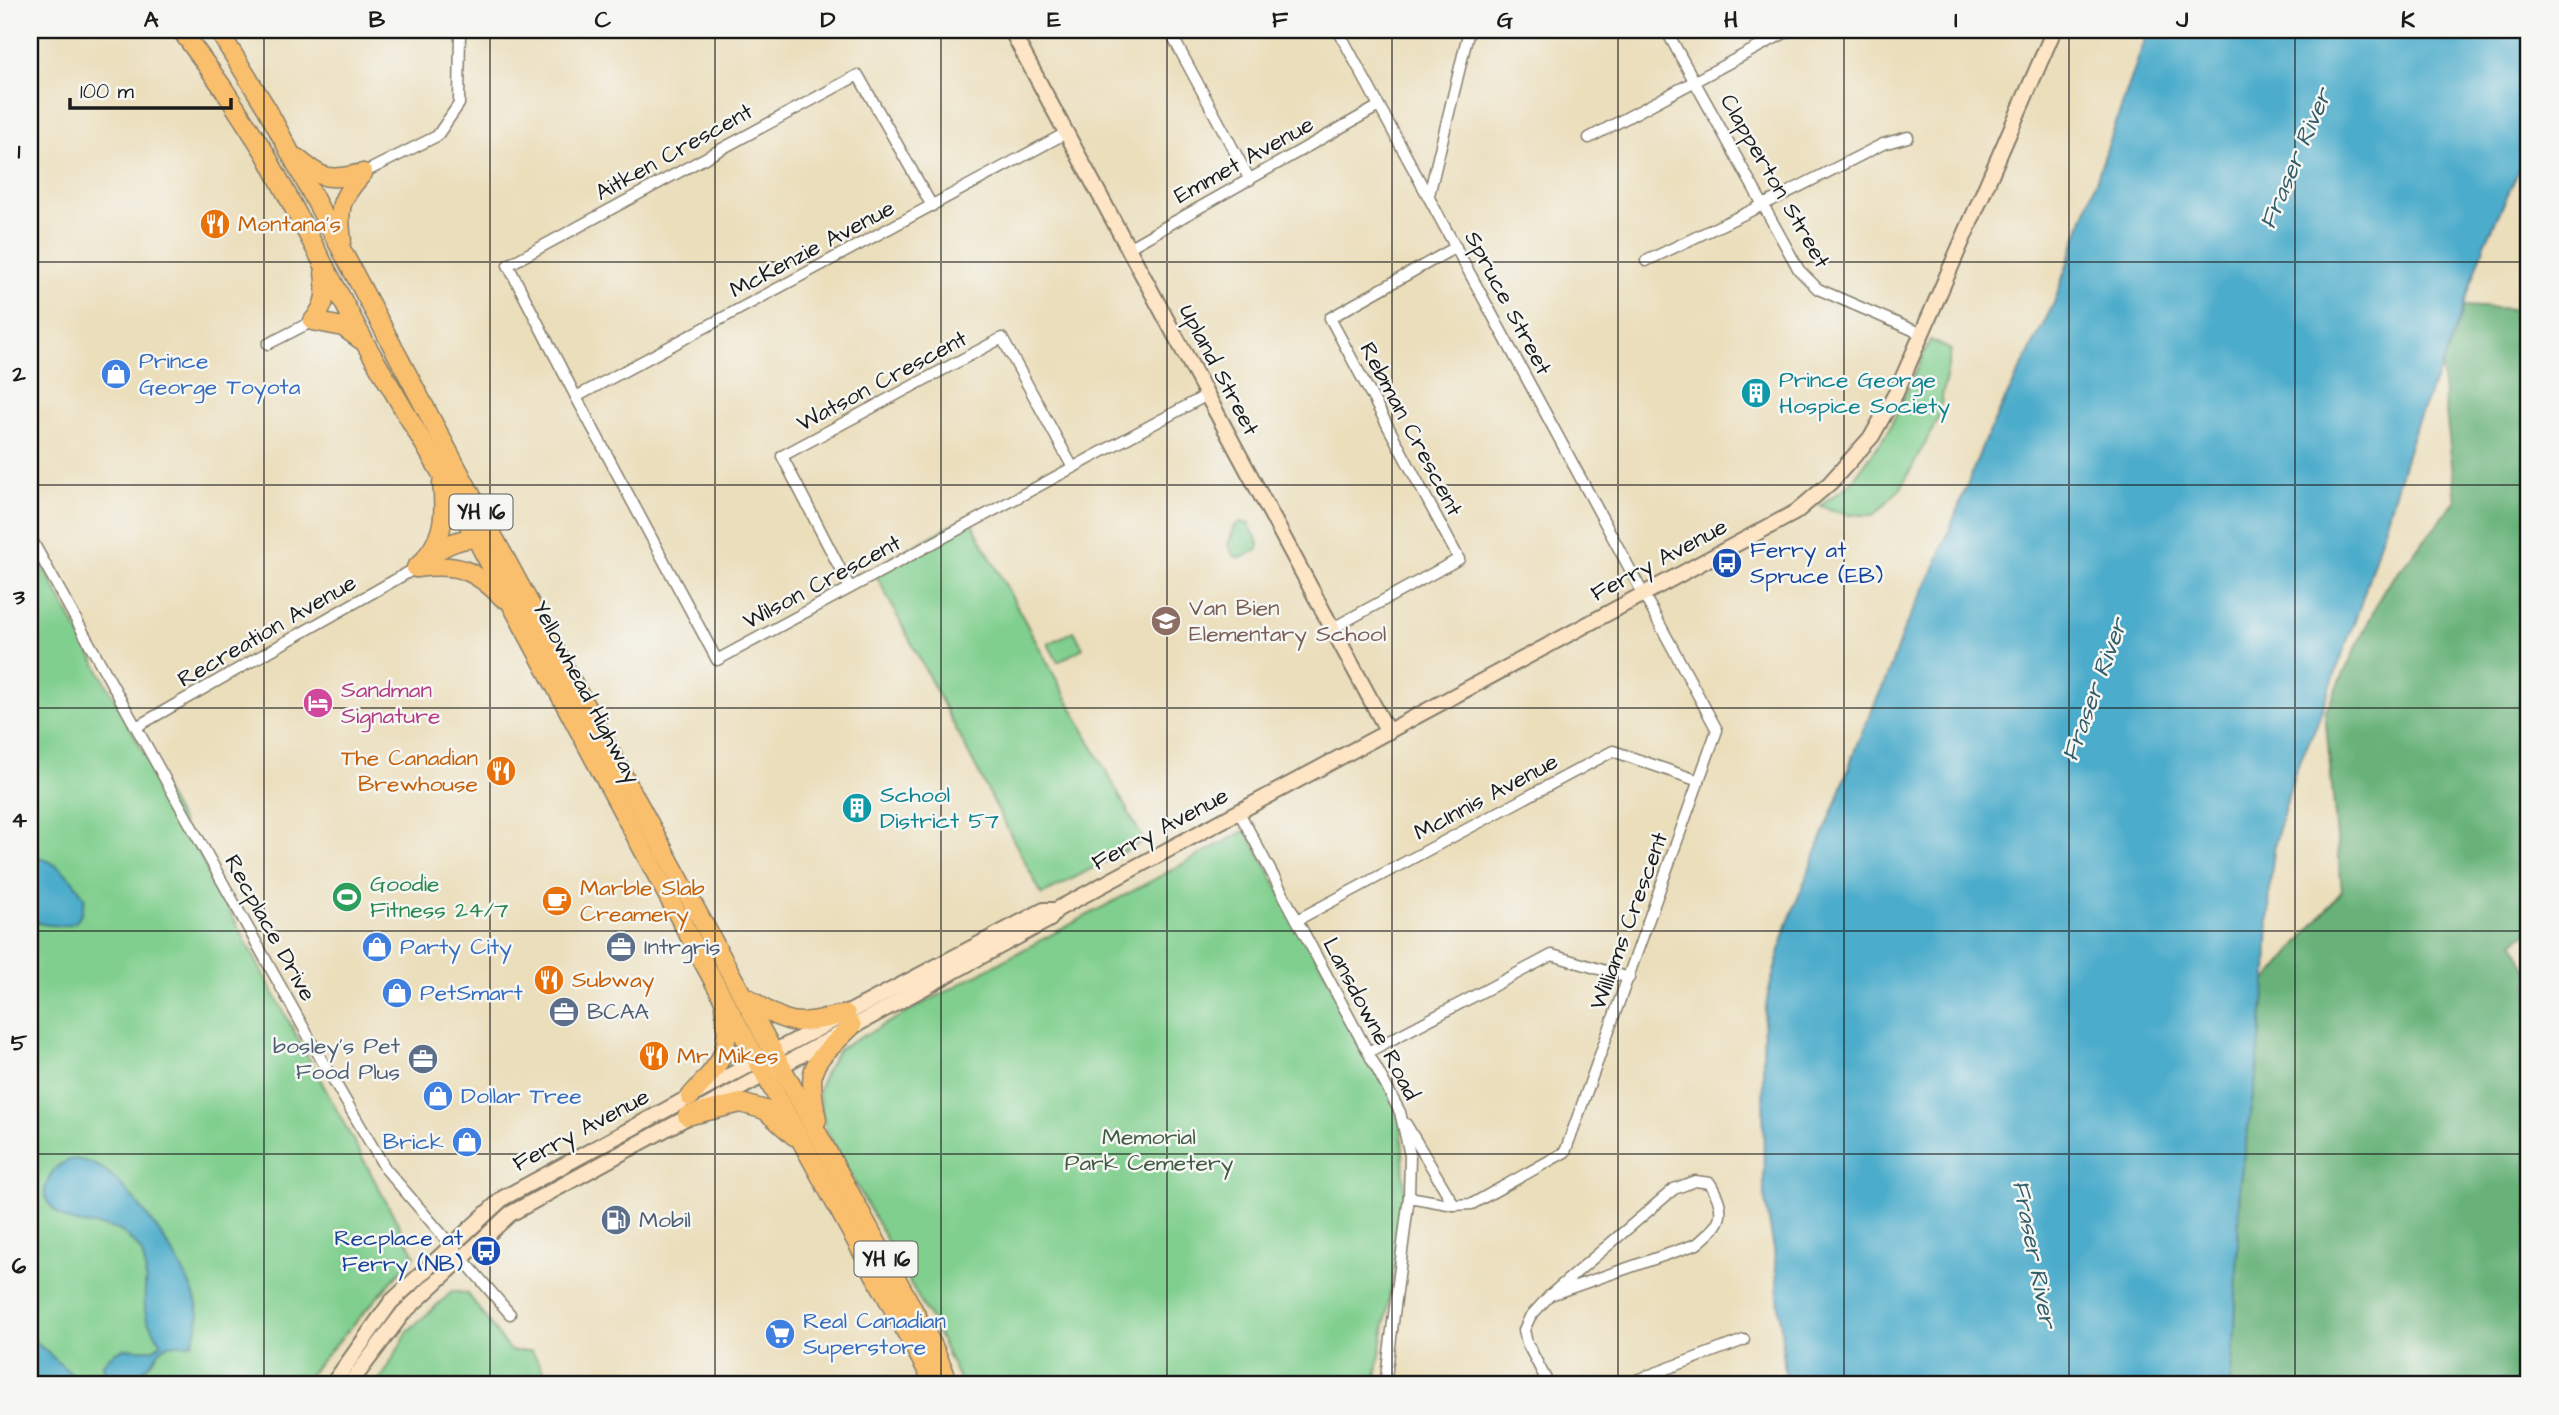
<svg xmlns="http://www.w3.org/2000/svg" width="2559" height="1415" font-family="'Architects Daughter',sans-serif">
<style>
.green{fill:#80cf8e;stroke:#4e7655;stroke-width:2}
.forest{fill:#68b279;stroke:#42674a;stroke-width:2}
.water{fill:#4caccb;stroke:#346474;stroke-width:2}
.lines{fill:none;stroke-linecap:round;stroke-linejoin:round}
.street-casing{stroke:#847d6c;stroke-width:13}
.secondary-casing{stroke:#847d6c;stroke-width:18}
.highway-casing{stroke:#847d6c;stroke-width:21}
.street{stroke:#fff;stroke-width:10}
.secondary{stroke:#fde5c5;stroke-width:14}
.highway{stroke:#f9bf6d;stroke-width:18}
.grid{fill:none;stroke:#1c1c1c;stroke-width:2;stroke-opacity:0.55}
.labels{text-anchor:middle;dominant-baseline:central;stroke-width:5;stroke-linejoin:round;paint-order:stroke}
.shield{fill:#f6f6f2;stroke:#5d5d5c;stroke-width:2}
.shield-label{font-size:21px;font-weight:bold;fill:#1c1c1c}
.street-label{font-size:23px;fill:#1c1c1c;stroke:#f6f6f2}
.food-label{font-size:23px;fill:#c56008;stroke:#f6f6f2;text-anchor:start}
.shop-label{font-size:23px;fill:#366cbe;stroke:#f6f6f2;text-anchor:start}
.culture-label{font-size:23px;fill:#0d838f;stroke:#f6f6f2;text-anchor:start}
.transit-label{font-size:23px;fill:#164399;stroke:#f6f6f2;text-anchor:start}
.education-label{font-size:23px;fill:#785e54;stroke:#f6f6f2;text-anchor:start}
.hotel-label{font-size:23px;fill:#b23c85;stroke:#f6f6f2;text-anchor:start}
.leisure-label{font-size:23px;fill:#27864d;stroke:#f6f6f2;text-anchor:start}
.service-label{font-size:23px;fill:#4e5e75;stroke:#f6f6f2;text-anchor:start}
.park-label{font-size:23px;fill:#3f5b44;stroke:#f6f6f2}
.water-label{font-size:24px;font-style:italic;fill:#325d6b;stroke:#f6f6f2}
.neatline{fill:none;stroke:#1c1c1c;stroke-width:2.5}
.grid-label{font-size:23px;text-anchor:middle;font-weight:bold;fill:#1c1c1c}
</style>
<rect width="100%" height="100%" fill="#f6f6f2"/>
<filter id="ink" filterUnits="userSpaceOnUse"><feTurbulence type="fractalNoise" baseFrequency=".0143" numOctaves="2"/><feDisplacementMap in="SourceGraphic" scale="14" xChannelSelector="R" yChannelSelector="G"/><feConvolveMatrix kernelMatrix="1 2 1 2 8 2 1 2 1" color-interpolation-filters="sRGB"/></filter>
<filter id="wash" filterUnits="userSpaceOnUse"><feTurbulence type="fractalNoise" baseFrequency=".00686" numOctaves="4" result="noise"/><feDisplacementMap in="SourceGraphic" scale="28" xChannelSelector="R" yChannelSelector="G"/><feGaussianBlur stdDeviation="1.57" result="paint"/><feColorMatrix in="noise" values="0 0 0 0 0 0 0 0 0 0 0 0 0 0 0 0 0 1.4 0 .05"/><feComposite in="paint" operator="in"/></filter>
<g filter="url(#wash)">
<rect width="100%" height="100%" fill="#ebdebb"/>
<g class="green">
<path d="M1930,340L1951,350L1938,419L1901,488L1874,515H1848L1820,506L1850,484L1888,432Z"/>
<path d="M968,516L1144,841L1042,895L873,569Z"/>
<path d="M1241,522L1249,524L1259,544L1258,549L1241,558L1234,556L1228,545L1235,526Z"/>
<path d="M30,542L415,1255L312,1371L304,1385H30Z"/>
<path d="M1074,631L1083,648L1058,662L1048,644Z"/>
<path d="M1246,830L1401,1109L1405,1203L1375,1385H962L935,1328L826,1130L818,1093L824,1074L839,1049Z"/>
<path d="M453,1291L468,1294L510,1351H532L552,1385H376L386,1371L408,1331Z"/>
</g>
<path class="forest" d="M2464,306L2529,310V932L2514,941L2529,973V1385H2230L2235,1330L2240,1180L2257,1070L2266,982L2342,891L2325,713L2384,589L2456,501L2441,367Z"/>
<g class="water">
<path d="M2148,30H2529V148L2485,244L2449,348L2416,425L2360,606L2316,726L2295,772L2275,843L2270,884L2267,974L2257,1070L2240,1180L2235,1330L2230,1385H1786L1774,1249L1764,1194L1763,1055L1764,1020L1768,994L1787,925L1838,798L1858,741L1887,677L1904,629L1934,569L1984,442L2054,303Z"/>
<path d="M30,855C56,860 72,876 85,899C83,904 82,912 80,916C74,931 42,925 30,920Z"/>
<path d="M75,1159C88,1161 99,1165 110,1174C139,1199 196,1277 199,1316C199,1325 195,1334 192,1343C183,1345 171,1343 164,1347C158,1351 157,1355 153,1360C141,1376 125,1379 107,1375L102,1365C120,1341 130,1351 154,1349L162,1343C156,1334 149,1327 146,1316C141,1295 152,1266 138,1247C134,1243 124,1233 118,1230C92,1220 70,1232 50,1205C43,1196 44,1191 48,1181C53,1167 61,1162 75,1159Z"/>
<path d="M30,1337L77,1379L78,1385H30Z"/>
</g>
</g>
<g filter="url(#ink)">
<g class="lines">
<g class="street-casing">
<g id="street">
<path d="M1169,30L1250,180"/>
<path d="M1338,30L1717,730L1565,1152L1472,1204L1454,1205L1409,1197"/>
<path d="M1666,30L1799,270L1818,289L1922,334"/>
<path d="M1589,138L1790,30"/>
<path d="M363,173L437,136L459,104L460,30"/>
<path d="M1429,195L1469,30"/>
<path d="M932,206L858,75L508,265L576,397L717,660L1207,395"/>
<path d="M1128,248L1379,106"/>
<path d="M1646,261L1763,205L1883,144L1908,137"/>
<path d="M268,344L313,321"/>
<path d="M576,397L1066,133"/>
<path d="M30,537L320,1057L385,1168L510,1314"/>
<path d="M850,588L782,456L1002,338L1073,468"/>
<path d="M1333,628L1459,559L1330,318L1456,247"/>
<path d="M136,727L416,568"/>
<path d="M1239,812L1400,1112L1410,1155L1409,1197L1385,1385"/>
<path d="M1297,920L1613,751L1699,781"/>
<path d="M1368,1052L1552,955L1629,978"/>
<path d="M1406,1124L1454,1205"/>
<path d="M1549,1385L1527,1343L1524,1330L1530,1317L1550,1295L1674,1189L1695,1181L1710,1183C1728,1214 1722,1223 1697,1244L1550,1295"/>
<path d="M1623,1385L1744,1340"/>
</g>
</g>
<g class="secondary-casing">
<g id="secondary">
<path d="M1011,30L1388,732"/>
<path d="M332,1385L391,1302L503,1198L758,1060L1044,910H1056"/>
<path d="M349,1385L403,1313L510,1214L1050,919L1056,910L1796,512L1830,483L1872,436L1896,393L2054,30"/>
</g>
</g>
<g class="highway-casing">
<g id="highway">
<path d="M181,30L221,85L265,153L365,343L441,473L707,969L935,1385"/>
<path d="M218,30L267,109L493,536L933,1346L950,1385"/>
<path d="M297,158C324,181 329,180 363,173"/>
<path d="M342,240C337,206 341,198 363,173"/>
<path d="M313,321C326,305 327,293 324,273"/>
<path d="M313,321L343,327L361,340"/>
<path d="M427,556C445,534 445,511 442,483"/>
<path d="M416,568C431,552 461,533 484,540"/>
<path d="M416,568C458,563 474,569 503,598"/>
<path d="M748,998C792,1028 795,1025 846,1014"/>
<path d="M690,1097C719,1063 733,1055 724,1007"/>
<path d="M687,1116L741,1103L765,1110L794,1136"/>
<path d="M817,1120C806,1061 812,1066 852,1026"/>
</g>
</g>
<use href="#street" class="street"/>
<use href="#secondary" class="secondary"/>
<use href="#highway" class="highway"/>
</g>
</g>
<path class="grid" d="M264,30V1385M490,30V1385M715,30V1385M941,30V1385M1167,30V1385M1392,30V1385M1618,30V1385M1844,30V1385M2069,30V1385M2295,30V1385M30,262H2529M30,485H2529M30,708H2529M30,931H2529M30,1154H2529"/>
<defs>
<g id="restaurant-disc" transform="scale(1.575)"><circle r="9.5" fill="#e8710a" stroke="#f6f6f2"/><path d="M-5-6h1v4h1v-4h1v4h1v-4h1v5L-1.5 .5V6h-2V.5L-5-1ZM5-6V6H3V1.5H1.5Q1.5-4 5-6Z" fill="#fff"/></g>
<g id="shop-disc" transform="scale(1.575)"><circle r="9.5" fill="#3f7fe0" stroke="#f6f6f2"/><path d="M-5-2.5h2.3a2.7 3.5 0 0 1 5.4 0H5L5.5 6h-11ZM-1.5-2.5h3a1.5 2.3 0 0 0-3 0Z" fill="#fff"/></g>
<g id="building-disc" transform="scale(1.575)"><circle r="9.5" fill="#0f9aa8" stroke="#f6f6f2"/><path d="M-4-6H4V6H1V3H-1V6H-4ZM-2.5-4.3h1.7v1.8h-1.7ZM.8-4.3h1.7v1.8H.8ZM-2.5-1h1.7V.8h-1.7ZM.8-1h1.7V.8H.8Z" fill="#fff"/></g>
<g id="bus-disc" transform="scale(1.575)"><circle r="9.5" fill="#1a4fb4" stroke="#f6f6f2"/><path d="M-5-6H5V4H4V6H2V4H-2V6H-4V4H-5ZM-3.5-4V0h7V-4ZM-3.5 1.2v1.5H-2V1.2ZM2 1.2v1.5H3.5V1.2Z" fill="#fff"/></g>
<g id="school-disc" transform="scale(1.575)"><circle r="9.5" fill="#8d6e63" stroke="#f6f6f2"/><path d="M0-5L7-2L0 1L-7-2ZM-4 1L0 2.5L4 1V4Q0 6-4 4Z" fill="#fff"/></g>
<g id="hotel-disc" transform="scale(1.575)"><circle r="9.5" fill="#d1479c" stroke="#f6f6f2"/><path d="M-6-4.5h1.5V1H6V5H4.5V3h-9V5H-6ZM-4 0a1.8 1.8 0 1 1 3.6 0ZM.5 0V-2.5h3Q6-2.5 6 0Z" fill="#fff"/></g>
<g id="stadium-disc" transform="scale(1.575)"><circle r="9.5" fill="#2e9e5b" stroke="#f6f6f2"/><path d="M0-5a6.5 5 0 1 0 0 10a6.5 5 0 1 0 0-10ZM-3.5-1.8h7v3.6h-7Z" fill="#fff"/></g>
<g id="cafe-disc" transform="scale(1.575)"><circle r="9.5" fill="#e8710a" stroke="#f6f6f2"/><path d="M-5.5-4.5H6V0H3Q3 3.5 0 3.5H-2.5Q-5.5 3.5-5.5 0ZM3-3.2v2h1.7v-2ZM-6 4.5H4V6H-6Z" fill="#fff"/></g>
<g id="office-disc" transform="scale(1.575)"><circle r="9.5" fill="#5c6f8a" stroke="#f6f6f2"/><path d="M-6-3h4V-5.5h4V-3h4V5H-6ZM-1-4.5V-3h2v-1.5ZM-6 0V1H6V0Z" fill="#fff"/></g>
<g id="fuel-disc" transform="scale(1.575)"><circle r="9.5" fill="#5c6f8a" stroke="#f6f6f2"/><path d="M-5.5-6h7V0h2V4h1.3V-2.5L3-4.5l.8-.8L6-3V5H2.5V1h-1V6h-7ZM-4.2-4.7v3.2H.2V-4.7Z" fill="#fff"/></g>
<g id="supermarket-disc" transform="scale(1.575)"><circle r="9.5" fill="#3f7fe0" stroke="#f6f6f2"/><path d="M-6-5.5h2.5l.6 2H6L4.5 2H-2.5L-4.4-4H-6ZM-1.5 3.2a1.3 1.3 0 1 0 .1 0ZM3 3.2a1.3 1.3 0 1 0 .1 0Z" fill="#fff"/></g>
</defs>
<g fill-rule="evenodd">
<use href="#restaurant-disc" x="215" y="224"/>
<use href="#shop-disc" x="116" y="374"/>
<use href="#building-disc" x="1756" y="393"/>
<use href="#bus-disc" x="1727" y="563"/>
<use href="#school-disc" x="1166" y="621"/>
<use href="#hotel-disc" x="318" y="703"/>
<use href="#restaurant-disc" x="501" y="771"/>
<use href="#building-disc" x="857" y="808"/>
<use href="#stadium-disc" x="347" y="897"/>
<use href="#cafe-disc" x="557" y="901"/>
<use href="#shop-disc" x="377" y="947"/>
<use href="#office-disc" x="621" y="947"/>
<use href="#restaurant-disc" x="549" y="980"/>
<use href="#shop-disc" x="397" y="993"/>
<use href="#office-disc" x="564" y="1012"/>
<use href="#restaurant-disc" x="654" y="1056"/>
<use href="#office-disc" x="423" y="1059"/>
<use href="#shop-disc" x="438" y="1096"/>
<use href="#shop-disc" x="467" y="1142"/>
<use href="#fuel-disc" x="616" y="1220"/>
<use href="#bus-disc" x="486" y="1251"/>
<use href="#supermarket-disc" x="780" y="1334"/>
</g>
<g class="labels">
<g class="shield">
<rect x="449.5" y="494.5" width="63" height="35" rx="5"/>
<rect x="854.5" y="1241.5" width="63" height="35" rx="5"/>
</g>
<g class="shield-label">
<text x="481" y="512">YH 16</text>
<text x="886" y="1259">YH 16</text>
</g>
<g class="street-label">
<text transform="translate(674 152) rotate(-29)">Aitken Crescent</text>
<text transform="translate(1244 160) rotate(-29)">Emmet Avenue</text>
<text transform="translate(1775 181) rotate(60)">Clapperton Street</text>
<text transform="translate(812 249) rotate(-28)">McKenzie Avenue</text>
<text transform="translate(1508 303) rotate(62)">Spruce Street</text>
<text transform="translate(1219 370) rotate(62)">Upland Street</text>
<text transform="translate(882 381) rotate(-28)">Watson Crescent</text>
<text transform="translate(1411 429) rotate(62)">Rebman Crescent</text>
<text transform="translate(1659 560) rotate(-28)">Ferry Avenue</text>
<text transform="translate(822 582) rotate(-28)">Wilson Crescent</text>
<text transform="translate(267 631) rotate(-30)">Recreation Avenue</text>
<text transform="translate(586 692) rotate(62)">Yellowhead Highway</text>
<text transform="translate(1486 797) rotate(-28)">McInnis Avenue</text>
<text transform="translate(1160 829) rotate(-28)">Ferry Avenue</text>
<text transform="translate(1629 921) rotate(-70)">Williams Crescent</text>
<text transform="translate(270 928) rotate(61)">Recplace Drive</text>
<text transform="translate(1371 1019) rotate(62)">Lansdowne Road</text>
<text transform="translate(581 1130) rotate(-28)">Ferry Avenue</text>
</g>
<g class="food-label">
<text x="238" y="224">Montana's</text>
<text x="478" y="758" text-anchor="end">The Canadian<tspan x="478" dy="26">Brewhouse</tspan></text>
<text x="580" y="888">Marble Slab<tspan x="580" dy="26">Creamery</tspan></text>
<text x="572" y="980">Subway</text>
<text x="677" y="1056">Mr Mikes</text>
</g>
<g class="shop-label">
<text x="139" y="361">Prince<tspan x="139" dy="26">George Toyota</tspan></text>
<text x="400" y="947">Party City</text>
<text x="420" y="993">PetSmart</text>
<text x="461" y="1096">Dollar Tree</text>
<text x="444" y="1142" text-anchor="end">Brick</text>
<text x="803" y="1321">Real Canadian<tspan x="803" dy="26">Superstore</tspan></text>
</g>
<g class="culture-label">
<text x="1779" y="380">Prince George<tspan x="1779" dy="26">Hospice Society</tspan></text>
<text x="880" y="795">School<tspan x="880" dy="26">District 57</tspan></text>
</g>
<g class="transit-label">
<text x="1750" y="550">Ferry at<tspan x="1750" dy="26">Spruce (EB)</tspan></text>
<text x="463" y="1238" text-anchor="end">Recplace at<tspan x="463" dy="26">Ferry (NB)</tspan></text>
</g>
<g class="education-label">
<text x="1189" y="608">Van Bien<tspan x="1189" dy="26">Elementary School</tspan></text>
</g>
<g class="hotel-label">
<text x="341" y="690">Sandman<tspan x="341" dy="26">Signature</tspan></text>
</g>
<g class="leisure-label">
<text x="370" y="884">Goodie<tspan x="370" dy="26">Fitness 24/7</tspan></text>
</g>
<g class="service-label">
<text x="644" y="947">Intrgris</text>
<text x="587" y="1012">BCAA</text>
<text x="400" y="1046" text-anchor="end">bosley's Pet<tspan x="400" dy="26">Food Plus</tspan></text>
<text x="639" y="1220">Mobil</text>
</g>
<g class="park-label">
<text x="1149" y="1137">Memorial<tspan x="1149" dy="26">Park Cemetery</tspan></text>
</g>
<g class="water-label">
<text transform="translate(2296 159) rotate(-67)">Fraser River</text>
<text transform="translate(2095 690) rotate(-70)">Fraser River</text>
<text transform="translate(2034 1254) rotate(79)">Fraser River</text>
</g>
</g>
<rect width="2559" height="1415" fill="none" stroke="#f6f6f2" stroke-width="77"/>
<path d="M70 98v10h161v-10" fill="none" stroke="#1c1c1c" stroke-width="3.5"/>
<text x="80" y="98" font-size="21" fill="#1c1c1c" stroke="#f6f6f2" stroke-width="5" paint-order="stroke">100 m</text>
<rect x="38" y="38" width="2482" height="1338" class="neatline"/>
<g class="grid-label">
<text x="151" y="27">A</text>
<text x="377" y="27">B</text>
<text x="603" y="27">C</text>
<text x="828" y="27">D</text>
<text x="1054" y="27">E</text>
<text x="1280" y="27">F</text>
<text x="1505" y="27">G</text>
<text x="1731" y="27">H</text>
<text x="1956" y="27">I</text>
<text x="2182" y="27">J</text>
<text x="2408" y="27">K</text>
<text x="19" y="158">1</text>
<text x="19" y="381">2</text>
<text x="19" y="604">3</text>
<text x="19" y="827">4</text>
<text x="19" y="1050">5</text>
<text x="19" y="1273">6</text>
</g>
</svg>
